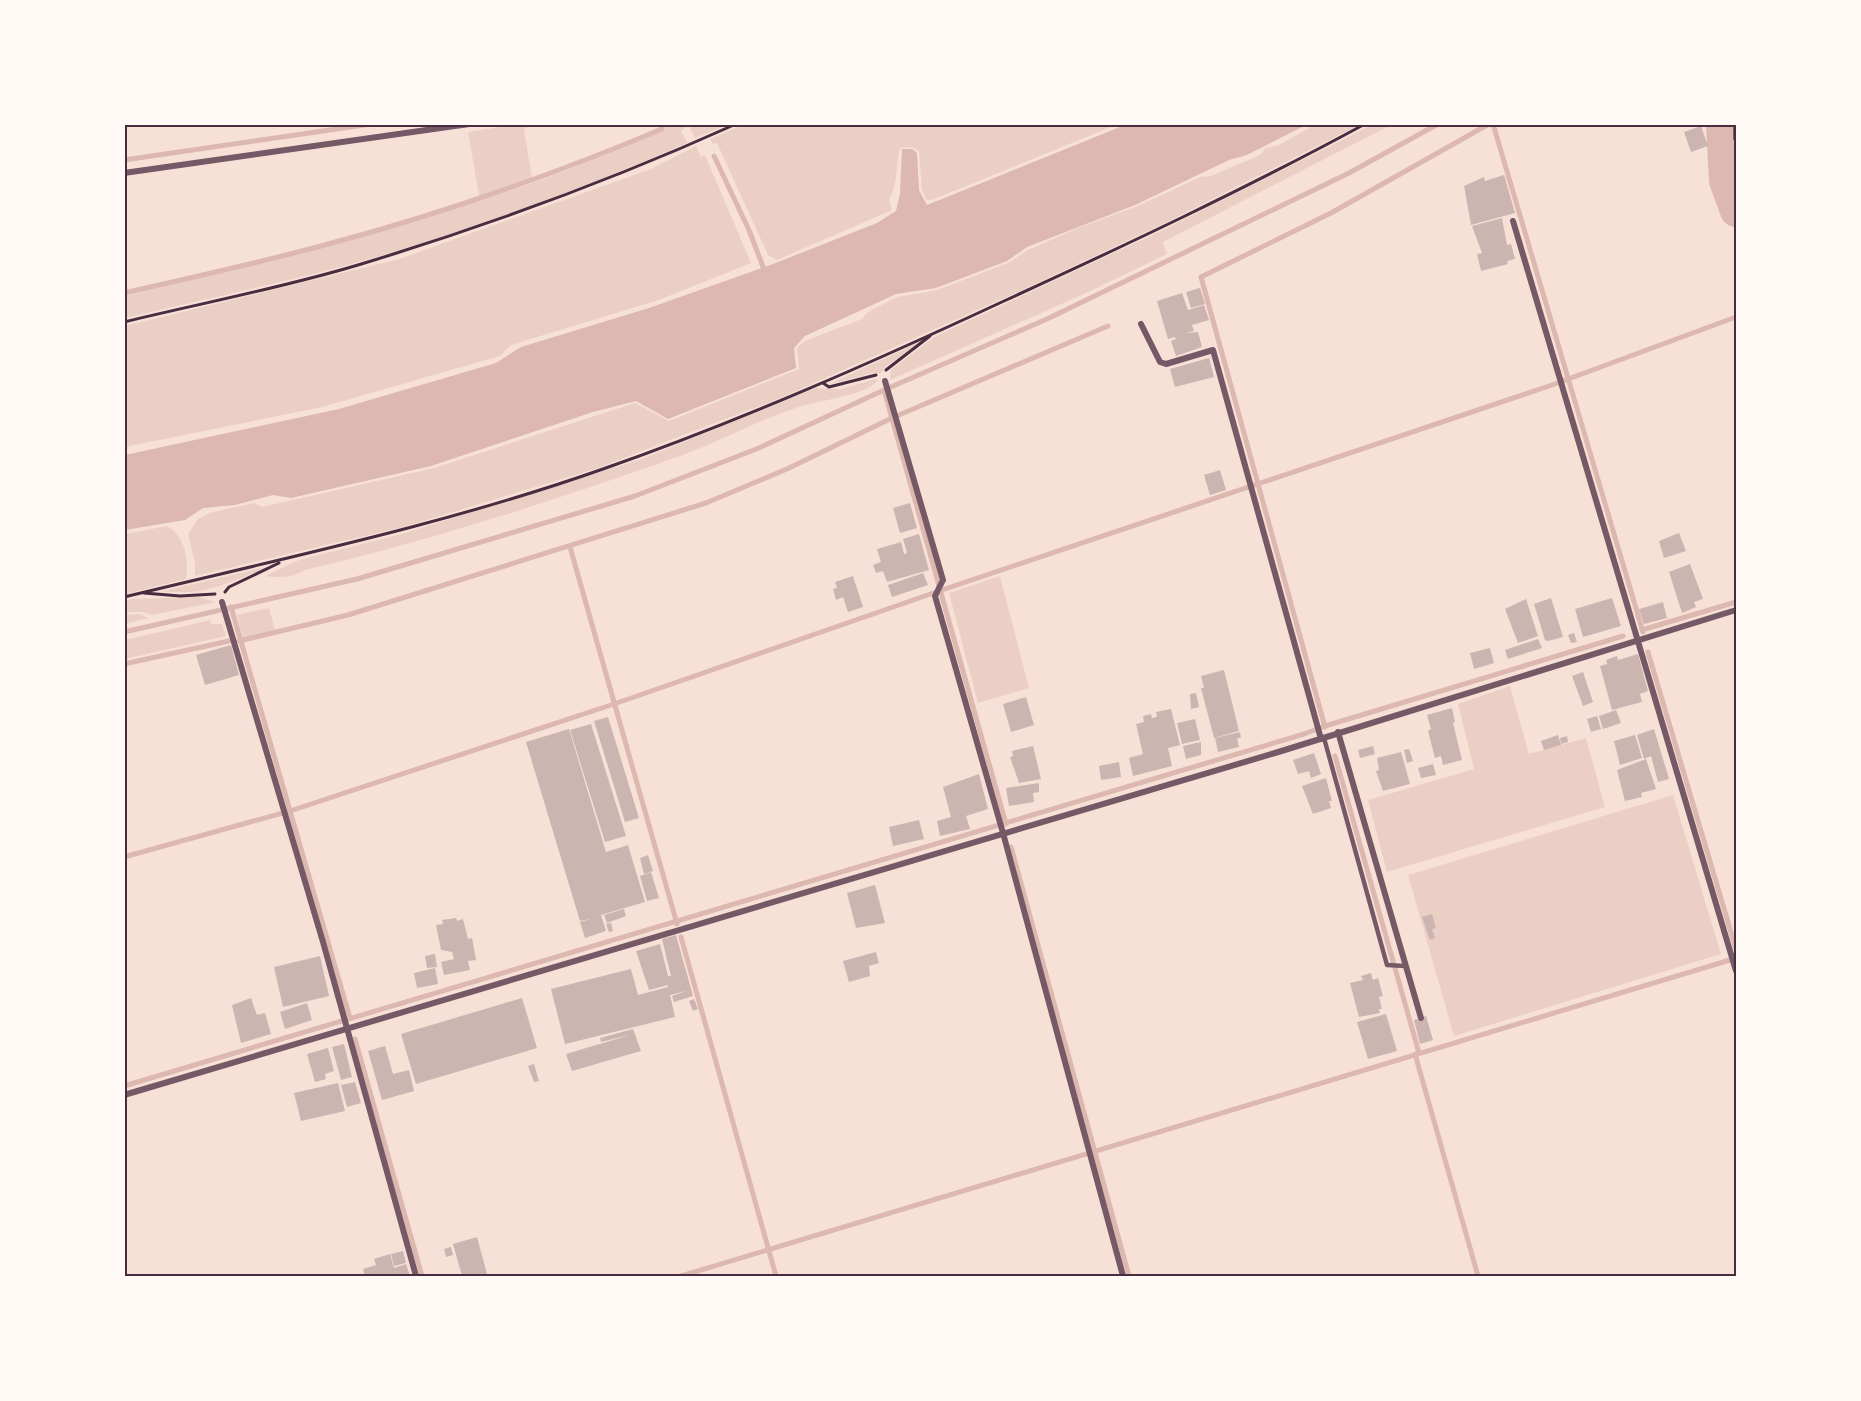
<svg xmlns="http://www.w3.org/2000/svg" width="1861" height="1401" font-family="Cabin,sans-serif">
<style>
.green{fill:#ebcfc5}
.water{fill:#dcb8b0}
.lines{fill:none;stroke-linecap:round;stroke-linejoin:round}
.stream{stroke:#dcb8b0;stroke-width:5}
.river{stroke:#dcb8b0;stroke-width:32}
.building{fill:#ccb4b1}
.path{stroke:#4a2c40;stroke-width:3}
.service{stroke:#755966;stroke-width:4.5}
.minor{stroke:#755966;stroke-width:6}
.neatline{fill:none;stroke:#4a2c40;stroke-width:2}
</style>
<rect width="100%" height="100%" fill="#f7e1d7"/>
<g class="green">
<path d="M745,124H1116V125L932,200H927L922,190L919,151L912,147L900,148C895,165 899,184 889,199L892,210L777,260L768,255L717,143L713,144L710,139Z"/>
<path d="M1316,124L1359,125L1161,225L1011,295L778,399L678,437L598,468L407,526L195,576V563L188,534L198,519L209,513L254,503L262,507L434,468L635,403L669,421L799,369L797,348L805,341L862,319L868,312L897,297L937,290L1008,263L1028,250L1078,228L1138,206L1200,177L1211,176L1260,155L1266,148L1277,146Z"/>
<path d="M513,125H529L524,130L532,178L479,196L468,132Z"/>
<path d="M663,125H727L695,138L689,125L681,131L687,143C581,189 470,231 359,262C281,283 202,300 125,318L124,296C307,252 493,209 664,129Z"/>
<path d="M1372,125H1391L1163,242L1167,254L1084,294L890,380L891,370L934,337L1165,229Z"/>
<path d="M696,146L701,157L705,155L751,263L659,300L511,345L500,356L322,407L125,447V326L399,259L651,169Z"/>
<path d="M922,341L884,368L882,373H872L827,385Z"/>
<path d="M875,379L878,380C866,395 824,400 806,405C763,417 722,441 680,456C556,500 433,540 305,570C291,578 281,578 265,576L299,560L405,533L642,459L816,388L841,389Z"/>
<path d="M167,526C185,536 189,561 186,579L125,594V534Z"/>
<path d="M267,567C231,582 204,597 163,591Z"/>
<path d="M1000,576L1029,688L978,703L949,593Z"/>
<path d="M198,597L216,602L152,615L143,612H125V601L131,599Z"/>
<path d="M269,608L275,630L243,638L237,615Z"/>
<path d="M139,614L149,618L125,624V615Z"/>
<path d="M210,620L212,624H222L226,636L125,659V640Z"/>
<path d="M1510,686L1529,754L1586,738L1605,807L1387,872L1368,800L1474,769L1458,704Z"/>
<path d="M1673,795L1721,954L1454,1036L1408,875Z"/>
</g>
<path class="water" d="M1125,125H1306L1247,155L1229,160L1135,205L1027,247L1007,261L936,288L896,294L805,336L794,348L796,368L668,419L636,401L593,412L431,466L291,498L273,495L235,505L203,508L185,520L125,530V455L339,409L496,363L521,347L649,308L773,264L877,223L896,211L900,194L902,149H912L917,153L919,190L927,205Z"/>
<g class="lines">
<g class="stream">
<path d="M1493,124L1643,632"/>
<path d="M714,156L749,230L765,272"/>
<path d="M124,160L371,124"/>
<path d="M124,293C194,277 263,262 332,243C444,213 555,174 662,129L661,124"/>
<path d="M884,390L1006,824"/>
<path d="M570,547L677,924"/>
<path d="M231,607L350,1018"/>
<path d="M1642,630L1736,602"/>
<path d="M124,632L357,579L635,496L759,448L884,390L1047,319L1349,173L1438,124"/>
<path d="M239,641L348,615L706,503L787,469L892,418L1108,326"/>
<path d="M1648,652L1736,949"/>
<path d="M124,664L229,641"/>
<path d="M1325,727L1201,277L1331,213L1489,124"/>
<path d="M1335,756L1419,1053"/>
<path d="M1011,847L1129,1276"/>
<path d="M124,857L290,811L614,704L942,590L1552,385L1736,317"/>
<path d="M681,937L776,1276"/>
<path d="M355,1039L422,1276"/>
<path d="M1415,1054L1478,1276"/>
<path d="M124,1086L1304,734L1325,726L1623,636"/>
<path d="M681,1276L1730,960"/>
</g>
<path class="river" d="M1722,124L1725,181L1736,211"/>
</g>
<g class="building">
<path d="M1701,126L1708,146L1691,152L1684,132Z"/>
<path d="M1504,175L1515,213L1471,225L1464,186L1484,177L1485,181Z"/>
<path d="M1502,218L1507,245L1511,244L1515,259L1507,261L1508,264L1481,271L1477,254L1482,253L1472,226Z"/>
<path d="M1200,288L1205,304L1191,308L1186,292Z"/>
<path d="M1182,293L1188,310L1204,305L1209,320L1192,325L1194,331L1186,333L1198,332L1202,347L1176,356L1171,341L1176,339L1175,337L1168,339L1157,301Z"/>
<path d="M1209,358L1214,377L1175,387L1170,369Z"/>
<path d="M1220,470L1226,490L1210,495L1204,475Z"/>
<path d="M910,503L917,528L900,533L893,508Z"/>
<path d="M1679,533L1686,551L1664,558L1659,541Z"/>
<path d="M919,534L929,570L887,582L883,571L876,573L873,565L881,562L877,549L901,542L904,554L907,553L903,539Z"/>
<path d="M1690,564L1703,599L1694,602L1696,607L1682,613L1669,572Z"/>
<path d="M923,573L928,585L892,597L888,585Z"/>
<path d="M853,576L863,607L848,612L843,597L836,600L833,589L837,588L835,582Z"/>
<path d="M1551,598L1563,637L1548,641L1545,640L1534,604Z"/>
<path d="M1612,598L1621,626L1583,637L1575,609Z"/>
<path d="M1526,599L1538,636L1518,643L1505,609Z"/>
<path d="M1663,602L1667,618L1644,624L1639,609Z"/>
<path d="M1574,633L1577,642L1571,643L1568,635Z"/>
<path d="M1538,639L1542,648L1508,659L1505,650Z"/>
<path d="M231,645L239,675L205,685L196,655Z"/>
<path d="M1490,648L1494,663L1474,669L1470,653Z"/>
<path d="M1638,654L1648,691L1640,694L1642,702L1612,710L1600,666L1607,664L1606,660L1617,656L1618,660Z"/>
<path d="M1224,670L1239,731L1214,738L1201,688H1204L1201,676Z"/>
<path d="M1583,672L1593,702L1583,706L1572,676Z"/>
<path d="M1196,693L1199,707L1191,709L1190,694Z"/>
<path d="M1026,697L1034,725L1011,732L1003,704Z"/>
<path d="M1452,708L1455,722L1453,723L1462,760L1443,765L1441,756L1435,758L1428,731L1431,729L1427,715Z"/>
<path d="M1171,709L1180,745L1168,748L1172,766L1133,776L1129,758L1143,754L1136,724L1144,722L1143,716L1151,714L1152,718L1157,717L1156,712Z"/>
<path d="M1616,710L1621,723L1603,729L1599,716Z"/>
<path d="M1597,716L1601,729L1591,732L1587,719Z"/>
<path d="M608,717L639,818L625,822L594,721Z"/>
<path d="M1195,719L1200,740L1182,744L1177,723Z"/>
<path d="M591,724L626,836L605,842L570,730Z"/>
<path d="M569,729L606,852L628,845L645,902L601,915L606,931L585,938L580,922L590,919L580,921L526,742Z"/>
<path d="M1654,729L1669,779L1658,782L1651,756L1644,759L1637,735Z"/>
<path d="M1240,732L1241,737L1237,739L1239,747L1218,752L1215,738Z"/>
<path d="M1558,735L1561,745L1544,750L1541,741Z"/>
<path d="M1635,735L1642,758L1620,765L1614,741Z"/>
<path d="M1567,736L1568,742L1561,744L1560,738Z"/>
<path d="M1201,742V755L1186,759L1183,746Z"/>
<path d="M1033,746L1041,779L1019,783L1010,757L1013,756L1012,751Z"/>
<path d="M1373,746L1375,754L1360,758L1358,750Z"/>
<path d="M1409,749L1413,761L1407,763L1404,750Z"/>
<path d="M1401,752L1410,784L1383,791L1376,771L1379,770L1377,758Z"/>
<path d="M1314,753L1321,774L1311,778L1309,771L1298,774L1293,760Z"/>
<path d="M1646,759L1656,789L1641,793L1642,797L1625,801L1617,770Z"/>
<path d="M1119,762L1121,777L1101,780L1099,766Z"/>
<path d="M1433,764L1436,775L1421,778L1418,768Z"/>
<path d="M979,774L988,809L966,816L970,829L940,836L937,821L951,817L943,787Z"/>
<path d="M1326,778L1332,801H1329L1331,808L1313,814L1302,786Z"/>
<path d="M1039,783V792L1033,793L1034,802L1009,806L1006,788Z"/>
<path d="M919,820L924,839L893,846L889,827Z"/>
<path d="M648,855L653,871L644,874L640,858Z"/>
<path d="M651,872L659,898L647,901L640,876Z"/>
<path d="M875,885L885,923L856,928L847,893Z"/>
<path d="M624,909L626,916L607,923L604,915Z"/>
<path d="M1432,914L1436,928L1432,929L1435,938L1430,940L1422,917Z"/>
<path d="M456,918L457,921L463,919L468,939L472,938L476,960L468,961L470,970L444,975L441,962L454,959L452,952L441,950L436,925L443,924L442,920Z"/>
<path d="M611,923L613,931L609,932L606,924Z"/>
<path d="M676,935L693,996L674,1002L672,996L687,991L670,995L675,1017L565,1044L551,989L631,969L638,995L668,987V985L649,990L636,951L660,944L668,976H671L662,939Z"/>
<path d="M876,952L879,963L869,966L870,976L849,982L843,961Z"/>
<path d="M435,954L437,967L427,968L425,956Z"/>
<path d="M320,956L329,996L283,1007L274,967Z"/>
<path d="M435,968L438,984L417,988L414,973Z"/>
<path d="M1371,973L1373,980L1378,978L1383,996L1379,997L1382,1009H1379L1380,1013L1359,1017L1350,983L1363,980L1361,976Z"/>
<path d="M251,998L257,1015L265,1013L271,1034L241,1043L232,1005Z"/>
<path d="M522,998L537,1048L416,1084L401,1034Z"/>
<path d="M694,999L698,1009L693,1011L689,1001Z"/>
<path d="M307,1003L312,1020L285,1029L280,1012Z"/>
<path d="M1386,1014L1397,1051L1368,1059L1357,1022Z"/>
<path d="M1426,1016L1433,1040L1420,1044L1414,1020Z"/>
<path d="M633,1029L641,1051L572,1071L566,1054L630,1035L601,1042L600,1038Z"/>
<path d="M344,1044L352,1077L341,1080L332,1047Z"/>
<path d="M385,1046L393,1074L409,1070L414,1091L382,1100L368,1051Z"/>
<path d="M328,1048L334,1071L325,1074L326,1079L315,1082L307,1054Z"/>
<path d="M534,1064L539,1081L534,1082L528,1066Z"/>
<path d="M355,1082L361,1103L347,1107L341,1085Z"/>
<path d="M338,1083L345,1111L301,1121L294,1093Z"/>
<path d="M477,1237L487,1274L462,1276L453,1244Z"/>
<path d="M451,1247L453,1255L446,1257L444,1249Z"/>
<path d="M403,1251L406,1263L394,1266L391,1254Z"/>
<path d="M390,1254L394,1268L406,1264L410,1276H365L363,1269L376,1265L374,1259Z"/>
</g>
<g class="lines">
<g class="path">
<path d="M124,322C202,303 282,288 358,265C487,226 612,180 736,124"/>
<path d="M886,370L930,336"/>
<path d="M823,383L829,387L876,375"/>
<path d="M225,592L229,587L279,563"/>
<path d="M144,593L180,596L215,594"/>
<path d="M124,597C285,558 447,524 603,469C740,421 873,362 1004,301C1126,245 1247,188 1365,124"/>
</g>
<path class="service" d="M1324,738L1387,965L1405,966"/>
<g class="minor">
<path d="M1736,124V138"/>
<path d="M124,173L469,124"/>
<path d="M1513,221L1736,971"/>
<path d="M1141,324L1160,362L1166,364L1213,350L1321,739"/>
<path d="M885,381L943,580L935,596L1003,833L1123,1276"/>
<path d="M222,602L323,942L416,1276"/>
<path d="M1338,732L1421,1018"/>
<path d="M124,1095L1275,753L1736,610"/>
</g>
</g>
<rect width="1861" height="1401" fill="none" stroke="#fffaf5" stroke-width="252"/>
<rect x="126" y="126" width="1609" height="1149" class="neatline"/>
</svg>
